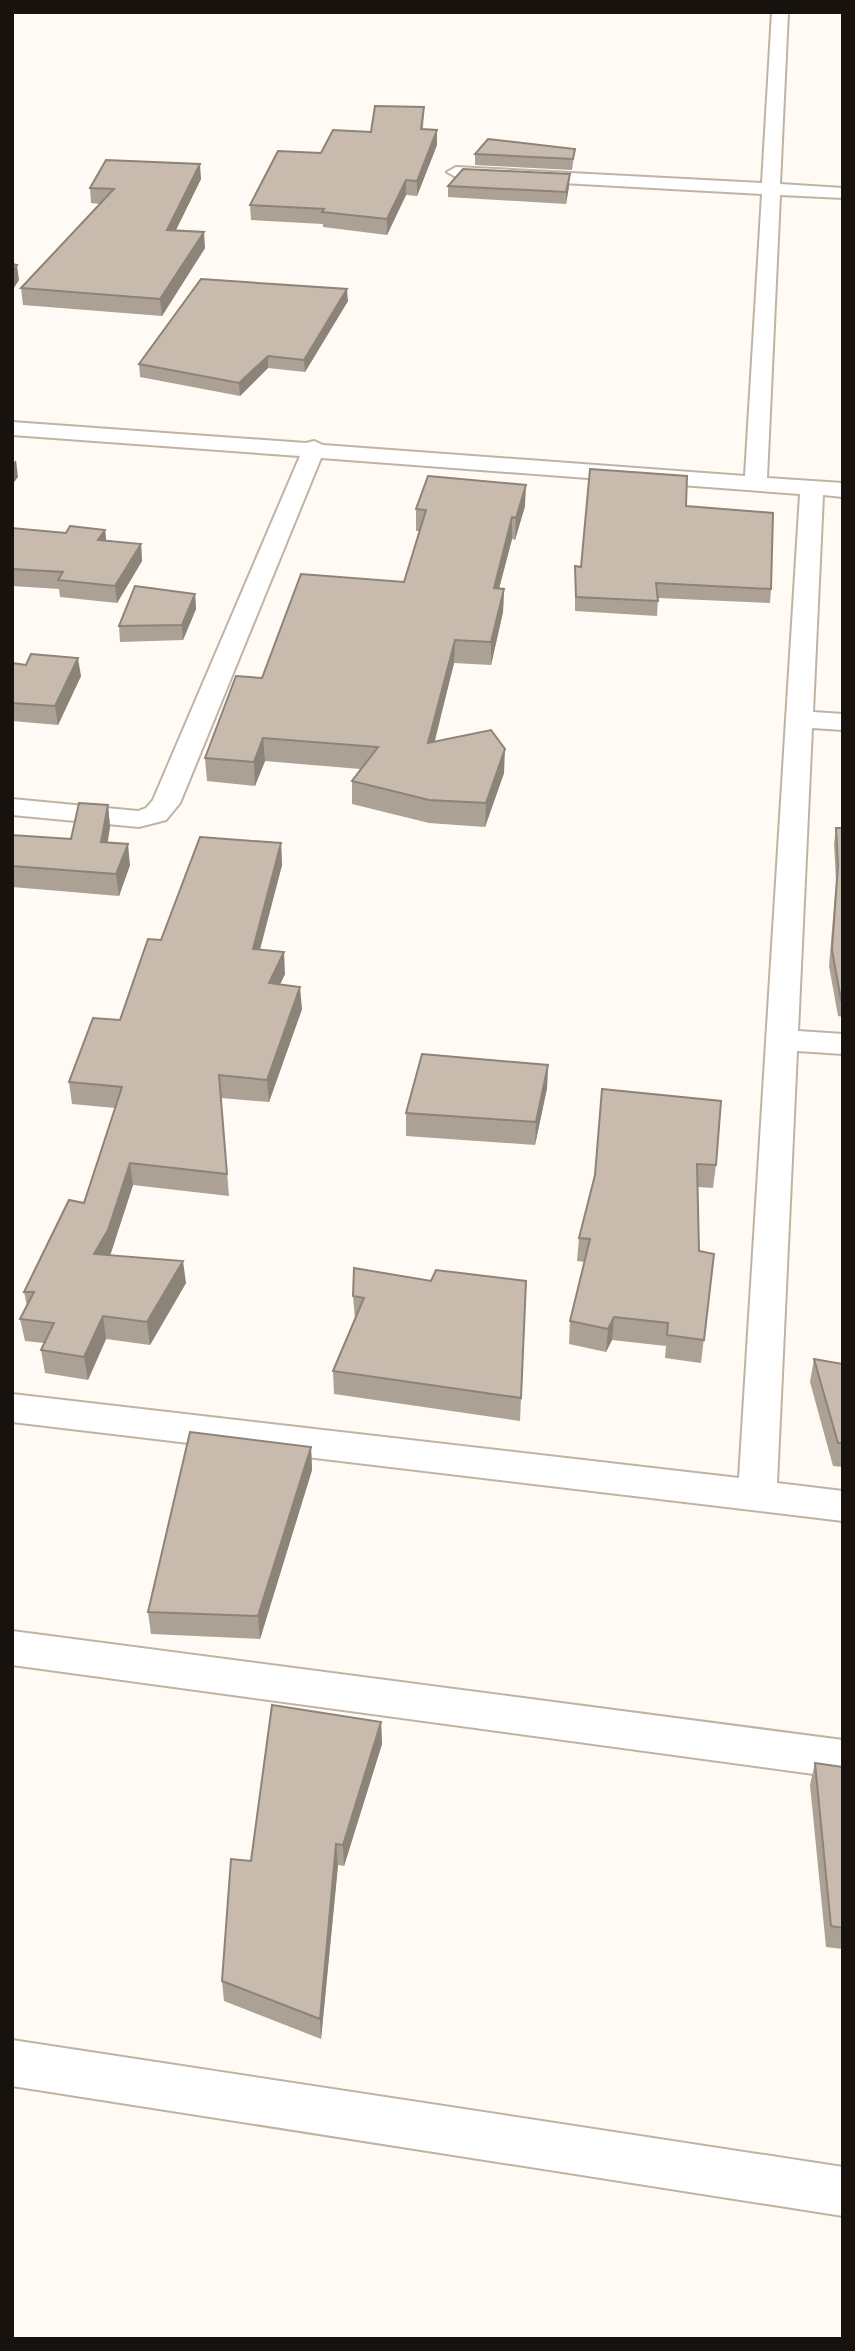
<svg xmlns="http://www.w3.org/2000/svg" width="855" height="2351" font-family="Helvetica,sans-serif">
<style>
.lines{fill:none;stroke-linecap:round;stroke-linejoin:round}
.street-casing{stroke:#c0b3a4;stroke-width:4}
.street{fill:#fff;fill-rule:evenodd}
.wall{fill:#aca195}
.shaded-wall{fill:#8c8379}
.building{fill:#c8bbad;stroke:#8c8379;stroke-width:2}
</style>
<rect width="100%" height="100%" fill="#fffaf3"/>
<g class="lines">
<g class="street-casing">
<g id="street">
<path d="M772,12H788L780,184L843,188V198L780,195L767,478L843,483V497L823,495L813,712L843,714V730L812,728L798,1031L843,1034V1054L797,1051L777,1483L843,1491V1521L12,1422V1394L739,1478L800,494L321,458L180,803L166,820L139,827L12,815V799L138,811L146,808L153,800L300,456L12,435V422L306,443L314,441L323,445L745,476L762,194L456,177L447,172L456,167L762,183Z"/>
<path d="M12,1631L843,1740V1778L12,1665Z"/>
<path d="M12,2040L843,2167V2216L12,2086Z"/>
</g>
</g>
<use href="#street" class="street"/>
</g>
<g class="wall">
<path d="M424,107L423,129L437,145L417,196L406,195L387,235L323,227V224L251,220L250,205L321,153L371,132Z"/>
<path d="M575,149L572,170L475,165V154Z"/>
<path d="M201,179L176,230L205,248L162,316L23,305L21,288L100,204L91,203L90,188Z"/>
<path d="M448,186H569L566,204L448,197Z"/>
<path d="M348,301L305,372L268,368L240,396L140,377L139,364Z"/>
<path d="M525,506L515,540L512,539L499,589H504L503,612L491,665L454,663L435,741L504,773L485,827L429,823L352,804V781L360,769L265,761L255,786L207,781L205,758L262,678L404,582L420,531H416V509Z"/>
<path d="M686,506L771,589L770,603L658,598L657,616L575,611V566L581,567Z"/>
<path d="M12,528L66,533L105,530L106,540L141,544L142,561L117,603L60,597L59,589L12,586Z"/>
<path d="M195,594L196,609L183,640L120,642L119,626Z"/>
<path d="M12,663L81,676L58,725L12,721Z"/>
<path d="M108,805L110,827L108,842L130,865L119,896L12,887V835L71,839Z"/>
<path d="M836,828H843V1017L838,1016L829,966L836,881L834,844Z"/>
<path d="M281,843L282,865L260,950L285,974L280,984L302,1009L269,1102L221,1098L229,1196L133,1185L110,1255L186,1283L150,1345L106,1339L88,1380L45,1373L41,1350L44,1343L25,1341L20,1319L27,1306L24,1292L84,1203L115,1108L72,1104L69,1082L120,1020L161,940Z"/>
<path d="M548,1065L547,1088L535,1145L406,1136V1113Z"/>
<path d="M602,1089L716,1165L713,1188L697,1187L699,1251L714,1254L701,1363L665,1358L666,1346L612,1340L606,1352L569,1344L570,1321L585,1262L577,1261L579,1238L595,1175Z"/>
<path d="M431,1281H526L520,1421L334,1394L333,1371L355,1319L353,1296Z"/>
<path d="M814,1359L843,1364V1467L833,1466L810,1382Z"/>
<path d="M311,1447L312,1470L260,1639L151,1634L148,1612Z"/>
<path d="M381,1722L382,1744L344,1866L338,1865L321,2039L224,2001L222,1981L251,1861Z"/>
<path d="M815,1763L843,1767V1949L826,1947L810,1785Z"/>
</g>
<g class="shaded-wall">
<path d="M437,130V145L417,196V181Z"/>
<path d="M200,164L201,179L168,246L167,230Z"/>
<path d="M570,174L569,186L566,204V192Z"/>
<path d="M406,180V195L387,235V219Z"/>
<path d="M204,232L205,248L162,316L160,299Z"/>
<path d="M17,265L19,280L12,291V272Z"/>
<path d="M347,289L348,301L305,372L304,360Z"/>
<path d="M268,356V368L240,396L239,383Z"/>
<path d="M16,460L18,477L12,485V465Z"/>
<path d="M526,485L525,506L515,540L516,518Z"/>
<path d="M512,517V539L493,611L494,588Z"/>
<path d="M105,530L107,547L98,540Z"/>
<path d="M141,544L142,561L117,603L115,586Z"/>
<path d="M504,589L503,612L491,665V642Z"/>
<path d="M195,594L196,609L183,640L182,625Z"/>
<path d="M455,640L454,663L428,766V743Z"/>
<path d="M78,658L81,676L58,725L55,706Z"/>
<path d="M263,738L265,761L255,786L254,762Z"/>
<path d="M505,749L504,773L485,827L486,803Z"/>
<path d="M108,805L110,827L103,863L101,842Z"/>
<path d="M281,843L282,865L254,971L253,949Z"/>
<path d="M128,844L130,865L119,896L116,874Z"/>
<path d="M284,952L285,974L270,1005L269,983Z"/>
<path d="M300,987L302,1009L269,1102L267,1080Z"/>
<path d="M548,1065L547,1088L535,1145L536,1122Z"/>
<path d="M130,1163L133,1185L111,1253L98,1276L94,1254Z"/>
<path d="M183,1261L186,1283L150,1345L147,1322Z"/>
<path d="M103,1316L106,1339L88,1380L84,1357Z"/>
<path d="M614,1317L612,1340L606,1352L608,1329Z"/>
<path d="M311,1447L312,1470L260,1639L258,1616Z"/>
<path d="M381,1722L382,1744L344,1866L343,1845Z"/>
<path d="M336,1844L338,1865L321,2039L320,2019Z"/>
</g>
<g class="building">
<path d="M375,106L424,107L421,129L437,130L417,181L406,180L387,219L322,212L324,209L250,205L278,151L321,153L333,130L371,132Z"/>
<path d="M488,139L575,149L573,159L475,154Z"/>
<path d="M106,160L200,164L167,230L204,232L160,299L21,288L114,189L90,188Z"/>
<path d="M463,169L570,174L566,192L448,186Z"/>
<path d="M12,264L17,265L12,272Z"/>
<path d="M201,279L347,289L304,360L268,356L239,383L139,364Z"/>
<path d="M590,469L687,476L686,506L773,513L771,589L656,583L658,601L576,597L575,566L581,567Z"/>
<path d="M428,476L526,485L516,518L512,517L494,588L504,589L491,642L455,640L428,743L491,730L505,749L486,803L429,800L352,781L378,747L263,738L254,762L205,758L236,676L262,678L301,574L404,582L426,510L416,509Z"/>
<path d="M70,526L105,530L98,540L141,544L115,586L58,580L63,572L12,569V528L66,533Z"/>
<path d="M135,586L195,594L182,625L119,626Z"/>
<path d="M31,654L78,658L55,706L12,703V663L26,665Z"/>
<path d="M79,803L108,805L101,842L128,844L116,874L12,866V835L71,839Z"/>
<path d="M836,828H843V1000H841L832,950L838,865Z"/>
<path d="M200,837L281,843L253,949L284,952L269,983L300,987L267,1080L219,1075L227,1174L130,1163L108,1230L94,1254L183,1261L147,1322L103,1316L84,1357L41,1350L54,1323L20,1319L34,1292H24L69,1200L84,1203L122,1087L69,1082L93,1018L120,1020L148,939L161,940Z"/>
<path d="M422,1054L548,1065L536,1122L406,1113Z"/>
<path d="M602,1089L721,1101L716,1165L697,1164L699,1251L714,1254L704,1340L667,1335L668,1323L614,1317L608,1329L570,1321L590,1239L579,1238L595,1175Z"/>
<path d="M354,1268L431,1281L436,1270L526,1281L521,1398L333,1371L364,1298L353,1296Z"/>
<path d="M814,1359L843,1364V1443H838Z"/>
<path d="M190,1432L311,1447L258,1616L148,1612Z"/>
<path d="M272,1705L381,1722L343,1845L336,1844L320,2019L222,1981L231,1859L251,1861Z"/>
<path d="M815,1763L843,1767V1928L831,1926Z"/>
</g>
<rect width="855" height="2351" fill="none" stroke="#17120d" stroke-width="28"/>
</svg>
